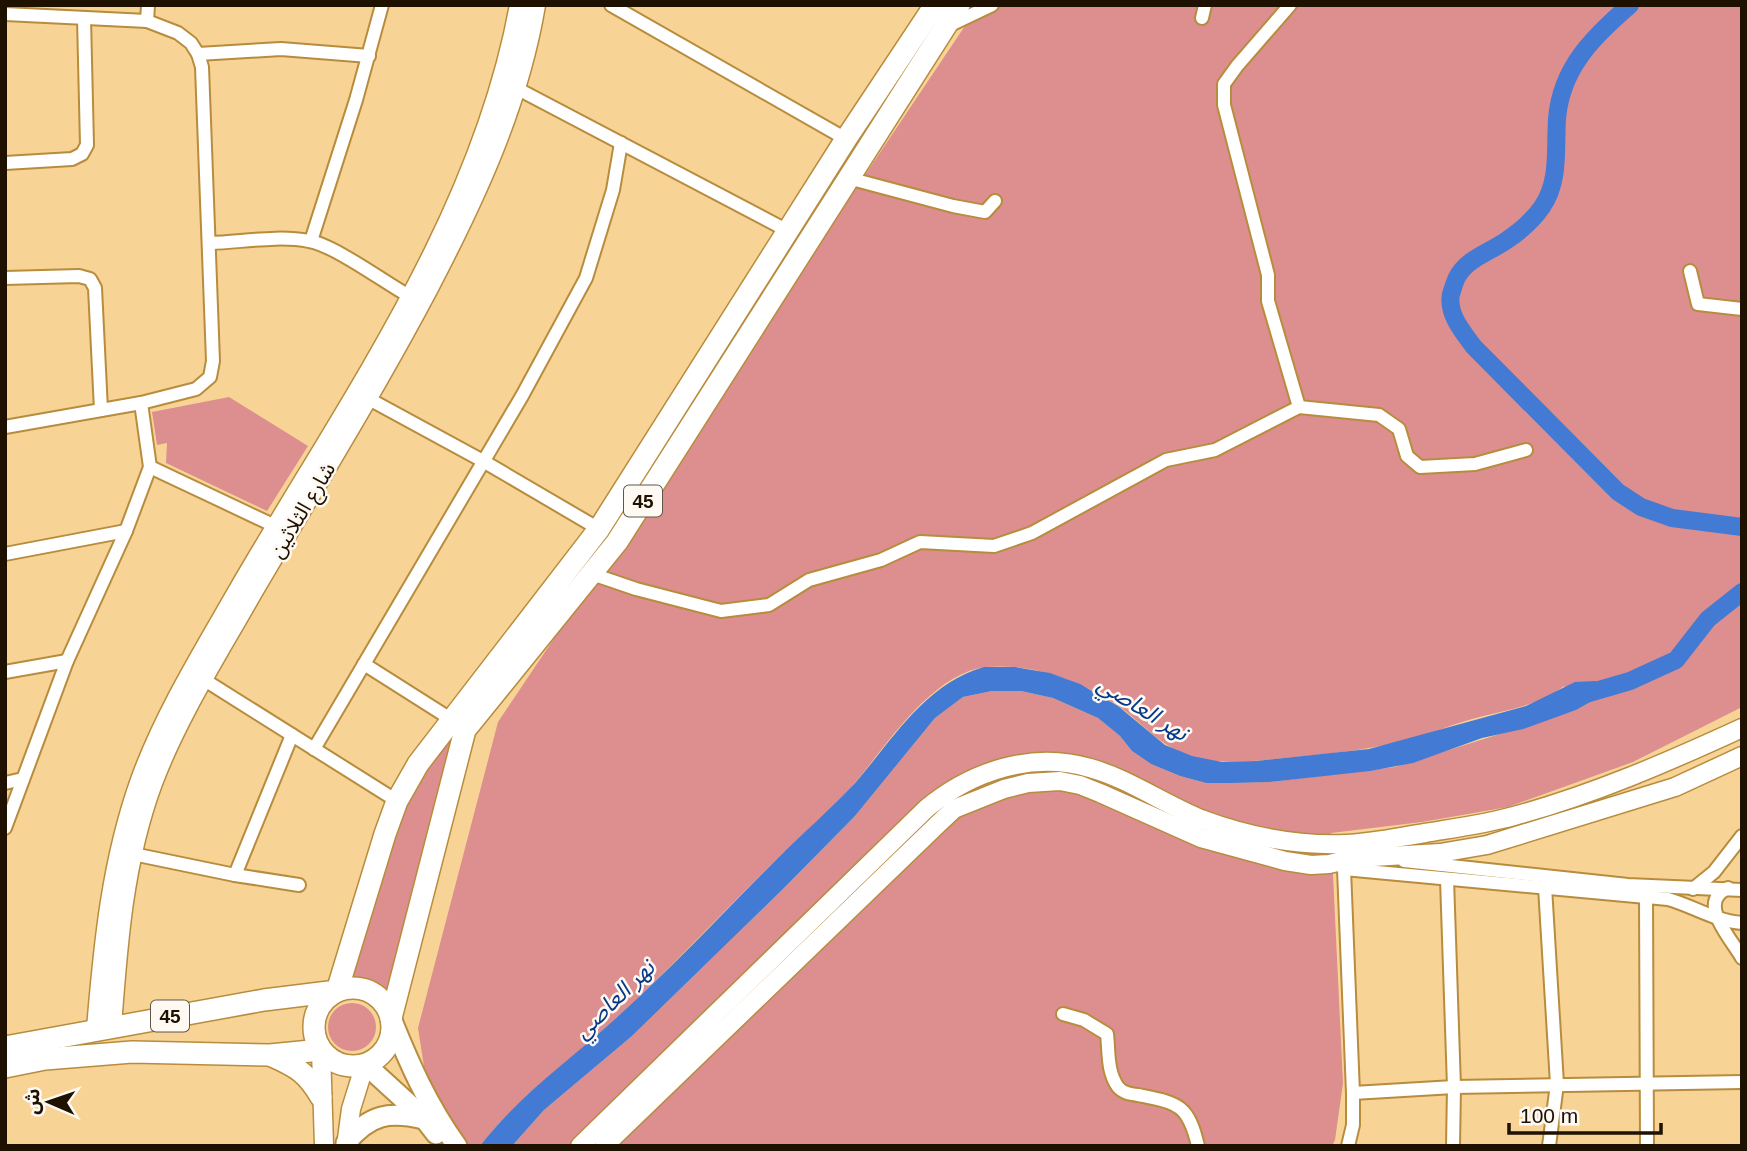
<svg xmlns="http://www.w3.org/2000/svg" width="1747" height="1151" font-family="Helvetica,'Noto Sans Arabic',sans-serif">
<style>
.green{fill:#dd8e8e}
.water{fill:#437ad4}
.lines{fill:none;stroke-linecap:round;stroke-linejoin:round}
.river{stroke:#437ad4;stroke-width:18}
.street-casing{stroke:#b88c3d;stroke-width:16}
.secondary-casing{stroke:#b88c3d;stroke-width:21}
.primary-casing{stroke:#b88c3d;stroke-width:23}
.highway-casing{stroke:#b88c3d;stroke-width:24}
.street{stroke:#fff;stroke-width:12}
.secondary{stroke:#fff;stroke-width:18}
.primary{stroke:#fff;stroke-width:19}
.highway{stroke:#fff;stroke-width:21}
.labels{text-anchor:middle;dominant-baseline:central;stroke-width:5;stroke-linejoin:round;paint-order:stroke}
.shield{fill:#fef9f2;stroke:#615749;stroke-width:2}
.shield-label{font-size:19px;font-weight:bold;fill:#1e1100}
.street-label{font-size:21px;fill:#1e1100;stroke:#fef9f2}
.water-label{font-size:23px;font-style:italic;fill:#04398a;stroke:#fef9f2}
</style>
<rect width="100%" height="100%" fill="#f8d396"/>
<g class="green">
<path d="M979,5H1742V707L1633,762L1508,807L1422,822L1331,833L1343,1083L1335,1140L1332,1146H512L544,1110L632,1036L785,887L855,816L935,718L963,697L992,691H1021L1053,698L1098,718L1120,736L1132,751L1151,764L1180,776L1206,783L1270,782L1395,767L1576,710L1564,686C1537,707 1504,710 1472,719C1448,726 1426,735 1402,741C1364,751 1324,754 1285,758C1254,761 1223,765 1193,757C1161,748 1143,723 1117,705C1079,680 1032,663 986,667C934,673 890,740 859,778C835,807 806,831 779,857C721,913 666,974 605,1028C562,1068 517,1098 480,1146H430L427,1086L418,1028L498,722Z"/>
<path d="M229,397L308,446L267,511L166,463L167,443L157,445L152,412Z"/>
<path d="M453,731L457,733L387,1003C375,992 366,985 350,984L390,846L413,789Z"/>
<circle cx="352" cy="1027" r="24"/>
</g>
<path class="water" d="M984,667H1015L1050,673L1080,684L1118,706L1165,745L1192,756L1222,762L1256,761L1369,749L1526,706L1575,682L1595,681L1603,688L1597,698L1576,710L1523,729L1482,738L1413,763L1370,771L1270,782L1232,783H1206L1180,776L1151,764L1132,751L1120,736L1098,718L1053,698L1021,691H992L963,697L935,718L855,816L785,887L632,1036L544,1110L512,1146H480C518,1096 569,1061 615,1019C671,969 723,913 777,859C803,833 831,809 856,782C894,738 925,684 984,667Z"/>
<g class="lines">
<g class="river">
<path d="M1630,5C1593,37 1561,68 1557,119C1555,149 1560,181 1542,207C1533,220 1519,232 1507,240C1492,251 1469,258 1459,274C1455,279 1453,289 1451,294C1447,314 1463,332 1474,347L1618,492L1641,507L1672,518L1742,527"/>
<path d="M1582,695L1630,681L1676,660L1708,619L1742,592"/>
</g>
<g class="street-casing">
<g id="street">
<path d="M611,5L846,139"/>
<path d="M1290,5L1237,66L1224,84V105L1268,275V301L1299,407L1379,415L1399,429L1407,456L1420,467L1475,464L1526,450"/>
<path d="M5,14L147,21L178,33L191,43L198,54L202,67L213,361L210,377L196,389L141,403L5,427"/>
<path d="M1202,18L1205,5"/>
<path d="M147,21L148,5"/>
<path d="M948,26L992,5"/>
<path d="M198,54L281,49L369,56"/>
<path d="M516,88L790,232"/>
<path d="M5,163L72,159L82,154L87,145L84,18"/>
<path d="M848,178L953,206L985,212L995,201"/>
<path d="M311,241L356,100L382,5"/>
<path d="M210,243C242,242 278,235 309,241C334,245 384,282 409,296"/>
<path d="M1690,271L1698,304L1742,309"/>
<path d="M5,278L79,276L90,279L95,288L101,410"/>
<path d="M369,399L483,461L599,529"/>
<path d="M150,467L275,526"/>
<path d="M5,554L126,531"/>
<path d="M592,574L636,589L721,611L769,605L809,580L881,560L920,542L994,546L1032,533L1166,460L1215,450L1299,407"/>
<path d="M364,664L457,723"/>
<path d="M5,672L67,661"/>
<path d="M203,679L397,801"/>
<path d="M314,749L522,396L586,278L613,190L621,143"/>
<path d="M5,783L23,779"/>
<path d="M5,828L67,661L126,531L150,467L141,403"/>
<path d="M133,854L235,875L299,885"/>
<path d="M1338,859L1344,869L1668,899C1693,906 1715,921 1742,923"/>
<path d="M1404,861L1628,885L1742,890"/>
<path d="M1344,869L1353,1093V1125L1348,1146"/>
<path d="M235,875L292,735"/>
<path d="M1447,879L1454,1087L1453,1146"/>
<path d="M1545,887L1557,1084L1549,1146"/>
<path d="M1728,888C1696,903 1731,938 1742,958"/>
<path d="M1693,889L1714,872L1742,836"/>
<path d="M1646,896L1647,1146"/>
<path d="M1063,1014L1084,1020L1107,1034C1109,1052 1107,1072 1118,1087C1123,1093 1130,1094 1138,1095C1177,1103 1188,1103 1198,1146"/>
<path d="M1353,1093L1454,1087L1742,1082"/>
</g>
</g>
<g class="secondary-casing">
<g id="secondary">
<path d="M112,1026C118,944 124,861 153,783C178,717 217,656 252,594C312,492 374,392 429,288C476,198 519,106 536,5"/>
<path d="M96,1029C103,944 111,861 140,780C164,714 203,651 238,590C345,405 480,220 519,5"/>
<path d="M321,1050L324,1146"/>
<path d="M346,1146L351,1109L365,1064"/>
<path d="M580,1146L927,808C972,771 1032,751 1090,768C1127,778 1164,804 1201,819C1249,837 1295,846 1346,844C1373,843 1399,837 1425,833C1455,828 1485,824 1514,816C1592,795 1668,762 1742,728"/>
<path d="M604,1146L938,824L954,809L1004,789L1028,783L1060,781L1080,785L1100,793L1201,838L1285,861L1311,865L1329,864L1356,858L1440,853L1487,845L1675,787L1742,756"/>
</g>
</g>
<g class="primary-casing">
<g id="primary">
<path d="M391,1018C409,1063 428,1106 457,1146"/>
<path d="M365,1064L422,1116L436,1134"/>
<path d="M346,1143C370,1114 389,1111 424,1119"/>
</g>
</g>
<g class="highway-casing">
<g id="highway">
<circle cx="353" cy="1027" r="39"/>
<path d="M391,1018L465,730L617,542L959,5"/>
<path d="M5,1047L264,1000L337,991L385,834L397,801L418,764L599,529L846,139L935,5"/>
<path d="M272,1056C297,1067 307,1073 321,1097"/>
<path d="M5,1067L45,1059L132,1052L270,1055L321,1050"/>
</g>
</g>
<use href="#street" class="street"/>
<use href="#secondary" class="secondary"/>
<use href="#primary" class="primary"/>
<use href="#highway" class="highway"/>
</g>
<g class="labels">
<g class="shield">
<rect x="624" y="485.5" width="38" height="31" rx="5"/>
<rect x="151" y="1000.5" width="38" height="31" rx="5"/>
</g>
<g class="shield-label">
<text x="643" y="501">45</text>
<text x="170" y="1016">45</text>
</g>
<g class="street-label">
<text transform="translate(302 510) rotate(-59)">شارع الثلاثين</text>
</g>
<g class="water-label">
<text transform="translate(1143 708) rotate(32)">نهر العاصي</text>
<text transform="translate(614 999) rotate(-44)">نهر العاصي</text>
</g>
</g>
<rect width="1747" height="1151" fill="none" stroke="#1e1100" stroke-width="14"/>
<g transform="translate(49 1102) rotate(272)" stroke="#fef9f2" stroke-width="5" paint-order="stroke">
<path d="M0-5L12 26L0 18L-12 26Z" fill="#1e1100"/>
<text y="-10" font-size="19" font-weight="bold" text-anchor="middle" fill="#1e1100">ش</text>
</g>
<path d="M1509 1123v10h152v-10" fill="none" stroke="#1e1100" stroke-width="3.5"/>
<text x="1520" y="1123" font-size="21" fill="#1e1100" stroke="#fef9f2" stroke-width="5" paint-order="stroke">100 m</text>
</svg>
